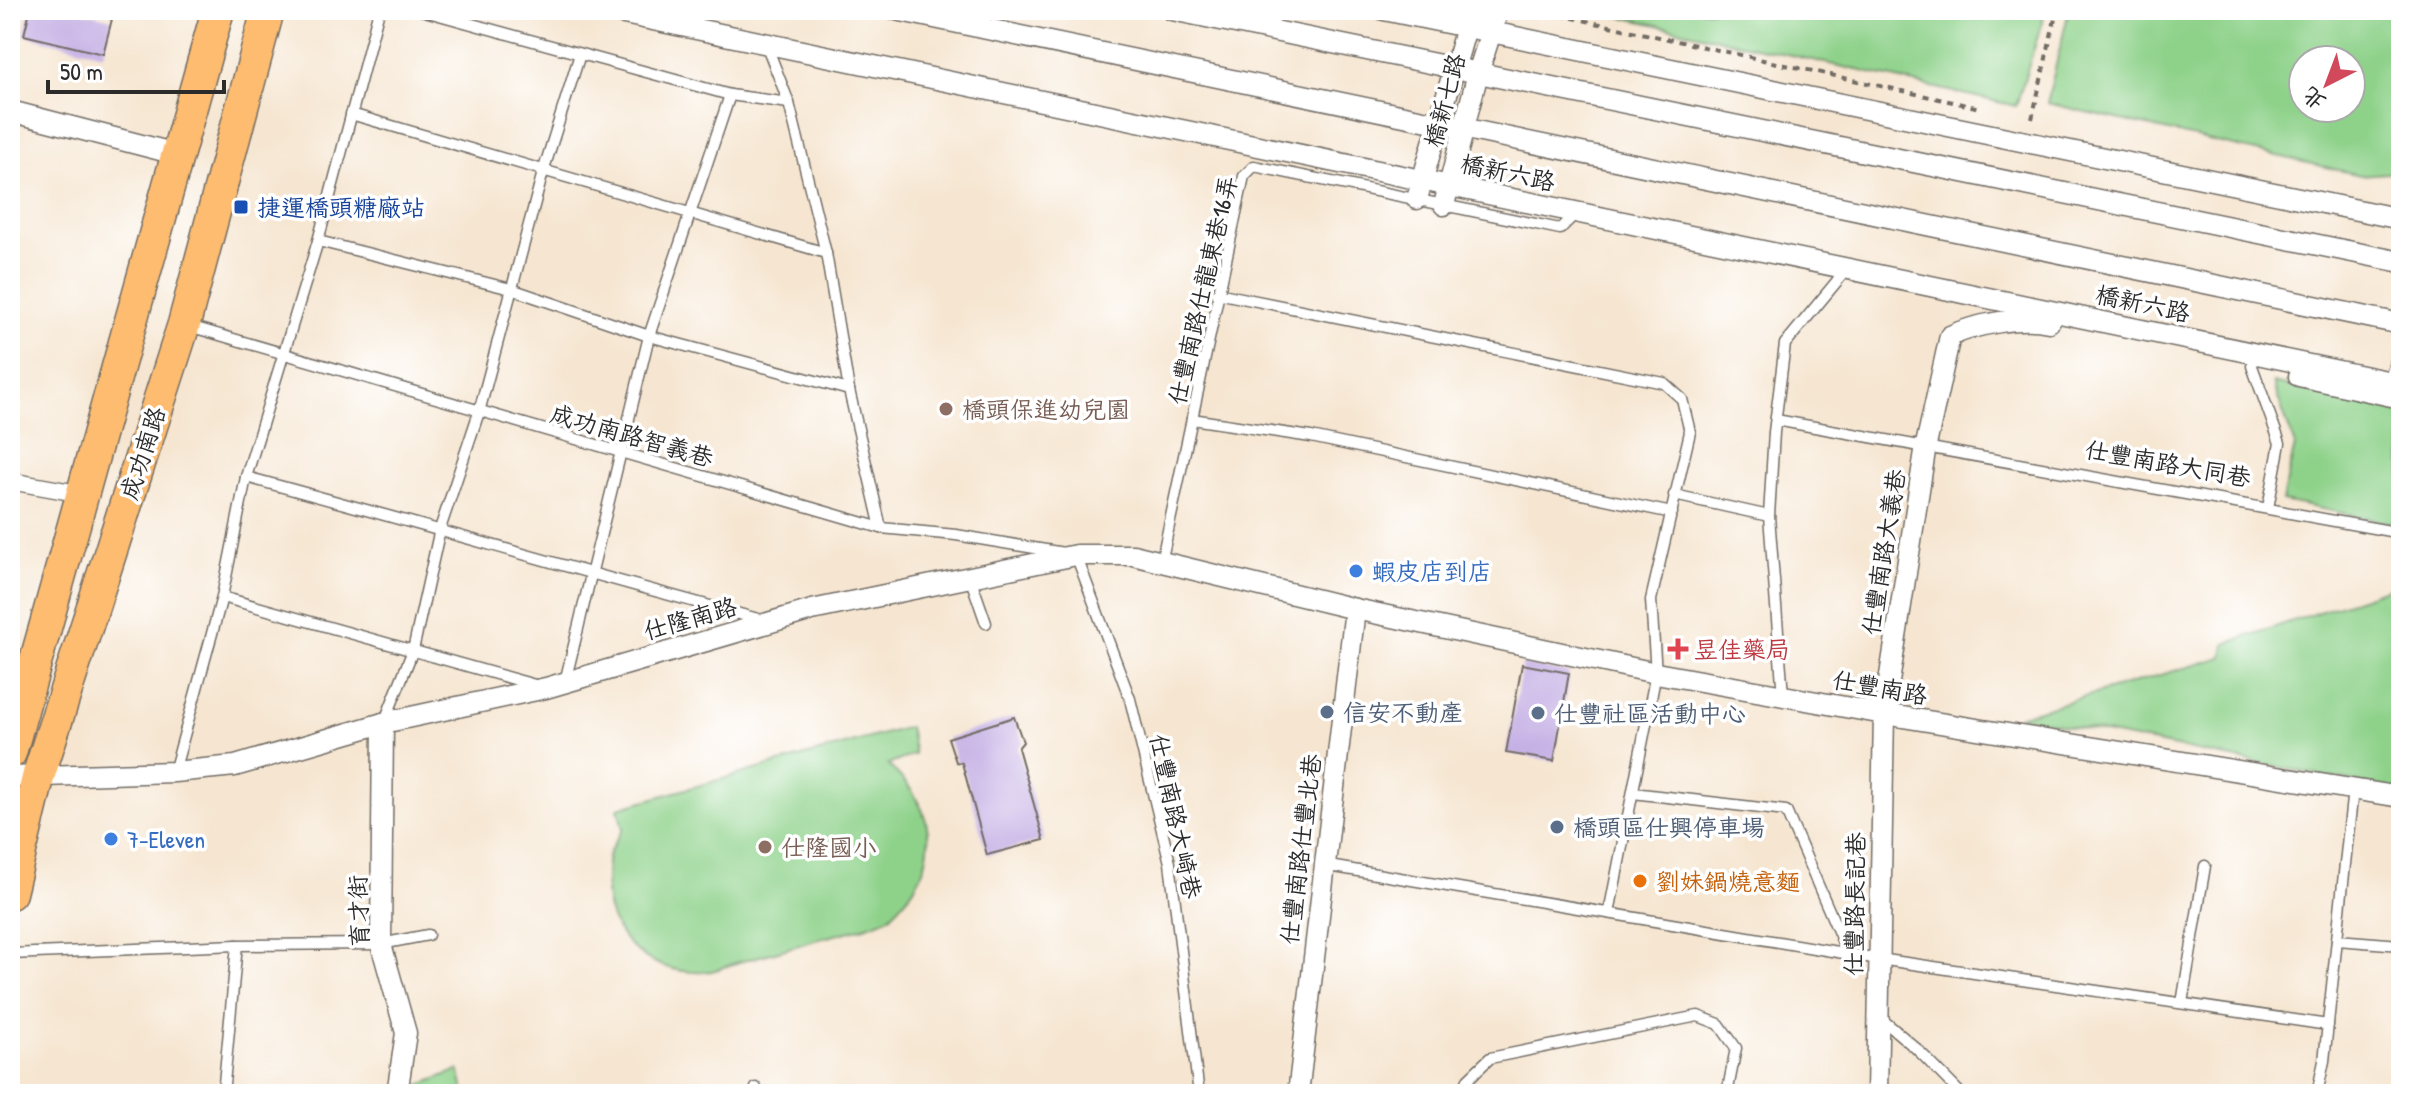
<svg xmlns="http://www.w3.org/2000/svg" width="2411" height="1104" font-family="'Patrick Hand','LXGW WenKai TC',sans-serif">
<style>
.green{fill:#8ed28a;stroke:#5c7e5a;stroke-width:2;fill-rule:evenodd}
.building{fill:#c6b1e5}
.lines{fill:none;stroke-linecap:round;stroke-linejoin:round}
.service-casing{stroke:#726c65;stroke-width:13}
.pedestrian-casing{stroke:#726c65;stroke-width:19}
.minor-casing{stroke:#726c65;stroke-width:23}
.primary-casing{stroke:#726c65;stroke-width:35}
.path{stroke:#726c65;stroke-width:4;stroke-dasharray:6 6;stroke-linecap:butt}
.service{stroke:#fff;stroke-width:10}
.pedestrian{stroke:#fff;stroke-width:16}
.minor{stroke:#fff;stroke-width:20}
.primary{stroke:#fdbc6f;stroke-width:32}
.transit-dot{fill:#1a4fb4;stroke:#fff;stroke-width:3}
.education-dot{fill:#8d6e63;stroke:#fff;stroke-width:3}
.shop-dot{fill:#3f7fe0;stroke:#fff;stroke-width:3}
.health-dot{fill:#e0444e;stroke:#fff;stroke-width:3}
.service-dot{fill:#5c6f8a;stroke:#fff;stroke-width:3}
.food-dot{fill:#e8710a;stroke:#fff;stroke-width:3}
.labels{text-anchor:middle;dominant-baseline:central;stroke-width:7;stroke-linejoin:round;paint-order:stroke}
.street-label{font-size:24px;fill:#2b2b2b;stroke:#fff}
.transit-label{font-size:24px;fill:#164399;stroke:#fff;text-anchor:start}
.education-label{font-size:24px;fill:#785e54;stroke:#fff;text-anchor:start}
.shop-label{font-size:24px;fill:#366cbe;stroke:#fff;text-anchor:start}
.health-label{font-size:24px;fill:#be3a42;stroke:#fff;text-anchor:start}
.service-label{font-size:24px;fill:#4e5e75;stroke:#fff;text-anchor:start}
.food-label{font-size:24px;fill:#c56008;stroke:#fff;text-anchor:start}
</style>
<rect width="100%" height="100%" fill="#fff"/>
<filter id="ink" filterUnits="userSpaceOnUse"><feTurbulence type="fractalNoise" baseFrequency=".0125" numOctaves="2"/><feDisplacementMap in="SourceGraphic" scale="16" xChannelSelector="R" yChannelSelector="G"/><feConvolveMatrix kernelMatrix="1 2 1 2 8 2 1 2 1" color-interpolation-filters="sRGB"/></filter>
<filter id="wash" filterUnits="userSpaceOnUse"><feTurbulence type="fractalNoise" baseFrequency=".006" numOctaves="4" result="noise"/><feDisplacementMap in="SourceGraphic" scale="32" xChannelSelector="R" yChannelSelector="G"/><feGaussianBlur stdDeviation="1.8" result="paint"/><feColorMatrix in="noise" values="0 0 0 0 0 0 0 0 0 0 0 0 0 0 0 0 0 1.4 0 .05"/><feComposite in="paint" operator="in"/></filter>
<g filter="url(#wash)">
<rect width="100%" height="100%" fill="#f6e6d1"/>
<g class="green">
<path d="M1591,10H2046L2016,106Z"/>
<path d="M2069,10H2401V172L2360,175L2047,103ZM2351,60V108H2303V60Z"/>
<path d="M2273,383L2401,413V525L2282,501L2295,446Z"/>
<path d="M2401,584V788L2396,790L2018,716L2223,657L2225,644Z"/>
<path d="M909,727L915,754L888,765C941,811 942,868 890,916C881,925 830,936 815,940C790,948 764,955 739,962C728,965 715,972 704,972C649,975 603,936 606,881C607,873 606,863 608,856C611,847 618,838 623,829L618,808Z"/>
<path d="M459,1070L465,1094H409L412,1088Z"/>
</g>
<g id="blocks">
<g class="building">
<path d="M30,10H74L112,19L103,54L24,35Z"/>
<path d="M1522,664L1569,673L1554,761L1506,753Z"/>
<path d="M1014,717L1023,742L1018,748L1044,840L987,855L962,763L956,762L948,738Z"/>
</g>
</g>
</g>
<g filter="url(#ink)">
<use href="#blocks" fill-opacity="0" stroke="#726c65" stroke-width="2"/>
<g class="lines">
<g class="service-casing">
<g id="service">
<path d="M421,10L730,95L789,103"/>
<path d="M766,44L789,103L826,253L849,390L881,528"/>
<path d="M351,114L826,253"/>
<path d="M318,241L511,289L649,336L849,390"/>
<path d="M1217,293L1664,383L1682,399L1690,432L1651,600L1656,673L1609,913"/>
<path d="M189,326L881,528L956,535L1076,555L1130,699L1170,863L1199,1094"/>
<path d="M2252,366L2280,443L2268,508"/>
<path d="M1192,419L1311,437L1672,513"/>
<path d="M1776,420L2401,533"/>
<path d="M246,477C418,523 589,574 762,620"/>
<path d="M1674,495L1769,516"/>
<path d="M1161,563L1244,176L1254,166L1560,229L1576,213"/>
<path d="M970,577L986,623"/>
<path d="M222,597L535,685"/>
<path d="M565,682L649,336L730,95"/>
<path d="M1783,696L1769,516L1774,432L1785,344L1847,269"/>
<path d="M384,723L413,650L440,529L479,412L543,172L580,54"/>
<path d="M174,772L222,597L246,477L318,241L379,10"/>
<path d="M1633,793L1786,811L1848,954"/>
<path d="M1323,865L1879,959L2328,1025"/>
<path d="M2337,940L2401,945"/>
<path d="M10,954L237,945L381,944L428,935"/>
<path d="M2182,1003L2205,866"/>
<path d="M1878,1016L1918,1050L1961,1094"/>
<path d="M756,1088V1094"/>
<path d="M223,1094L237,945"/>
<path d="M1464,1094L1468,1079L1490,1058L1698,1016L1719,1024L1736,1048L1727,1094"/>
<path d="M2317,1094L2324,1061L2353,789"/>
</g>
</g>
<g class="pedestrian-casing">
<path id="pedestrian" d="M10,481L83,494"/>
</g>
<g class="minor-casing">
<g id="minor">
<path d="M605,10L2401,384"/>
<path d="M896,10L2401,324"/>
<path d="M1172,10L2401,262"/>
<path d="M1384,10L2401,219"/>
<path d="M10,111L176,154"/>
<path d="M1417,199L1471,10"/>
<path d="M1444,205L1478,73L1498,10"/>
<path d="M2299,376L2401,398"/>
<path d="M2391,394L2401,359"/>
<path d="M383,723L381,944L406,1033L397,1094"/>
<path d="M10,777L174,772L235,766L383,723L546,688L812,610L1076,555H1133L1355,609L1656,673L1884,714L2401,797"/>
<path d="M1298,1094L1355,609"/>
<path d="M1877,1094L1884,714L1926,445L1950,336C1975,324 2022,316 2049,322"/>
</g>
</g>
<g class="primary-casing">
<g id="primary">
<path d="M10,753L218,10"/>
<path d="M10,893L39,774L184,324L268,10"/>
</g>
</g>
<g class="path">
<path d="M1537,10L1980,108"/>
<path d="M2032,119L2057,10"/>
</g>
<use href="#service" class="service"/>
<use href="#pedestrian" class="pedestrian"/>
<use href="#minor" class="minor"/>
<use href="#primary" class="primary"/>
</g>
</g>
<rect class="transit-dot" x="233" y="199" width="16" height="16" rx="4"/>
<g class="education-dot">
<circle cx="946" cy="409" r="8"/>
<circle cx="765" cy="847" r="8"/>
</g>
<g class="shop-dot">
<circle cx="1356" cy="571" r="8"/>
<circle cx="111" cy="839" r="8"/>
</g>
<path class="health-dot" d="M1674 637h8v8h8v8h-8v8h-8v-8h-8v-8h8z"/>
<g class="service-dot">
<circle cx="1327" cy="712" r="8"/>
<circle cx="1538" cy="713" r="8"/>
<circle cx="1557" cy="827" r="8"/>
</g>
<circle class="food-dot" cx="1640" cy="881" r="8"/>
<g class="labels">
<g class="street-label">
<text transform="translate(1444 100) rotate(-75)">橋新七路</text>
<text transform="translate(1508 172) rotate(12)">橋新六路</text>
<text transform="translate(1202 290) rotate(-77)">仕豐南路仕龍東巷16弄</text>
<text transform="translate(2143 303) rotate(12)">橋新六路</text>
<text transform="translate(632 435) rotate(16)">成功南路智義巷</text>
<text transform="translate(142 453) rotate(-72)">成功南路</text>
<text transform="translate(2168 463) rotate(10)">仕豐南路大同巷</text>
<text transform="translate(1883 552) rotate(-81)">仕豐南路大義巷</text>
<text transform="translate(690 618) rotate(-16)">仕隆南路</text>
<text transform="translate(1880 687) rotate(10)">仕豐南路</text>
<text transform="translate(1176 816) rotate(78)">仕豐南路大崎巷</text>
<text transform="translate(1300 849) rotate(-83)">仕豐南路仕豐北巷</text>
<text transform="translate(1854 904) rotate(-89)">仕豐路長記巷</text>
<text transform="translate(358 911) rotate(-92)">育才街</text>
</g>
<g class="transit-label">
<text x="257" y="207">捷運橋頭糖廠站</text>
</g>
<g class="education-label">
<text x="962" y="409">橋頭保進幼兒園</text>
<text x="781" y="847">仕隆國小</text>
</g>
<g class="shop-label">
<text x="1372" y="571">蝦皮店到店</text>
<text x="127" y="839">7-Eleven</text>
</g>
<g class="health-label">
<text x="1694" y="649">昱佳藥局</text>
</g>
<g class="service-label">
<text x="1343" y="712">信安不動產</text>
<text x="1554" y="713">仕豐社區活動中心</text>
<text x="1573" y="827">橋頭區仕興停車場</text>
</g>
<g class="food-label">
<text x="1656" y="881">劉妹鍋燒意麵</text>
</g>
</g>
<rect width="2411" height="1104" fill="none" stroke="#fff" stroke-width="40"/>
<g transform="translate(2327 84) rotate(222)"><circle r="38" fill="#ffffff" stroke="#aaaaaa" stroke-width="2"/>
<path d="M0-6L14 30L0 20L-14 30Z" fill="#d1495b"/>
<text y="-12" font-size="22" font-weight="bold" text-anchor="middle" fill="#2b2b2b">北</text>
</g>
<path d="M48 80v12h176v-12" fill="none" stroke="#2b2b2b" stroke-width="4"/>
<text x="60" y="80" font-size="24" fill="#2b2b2b" stroke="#ffffff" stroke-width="6" paint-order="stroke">50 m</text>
</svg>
